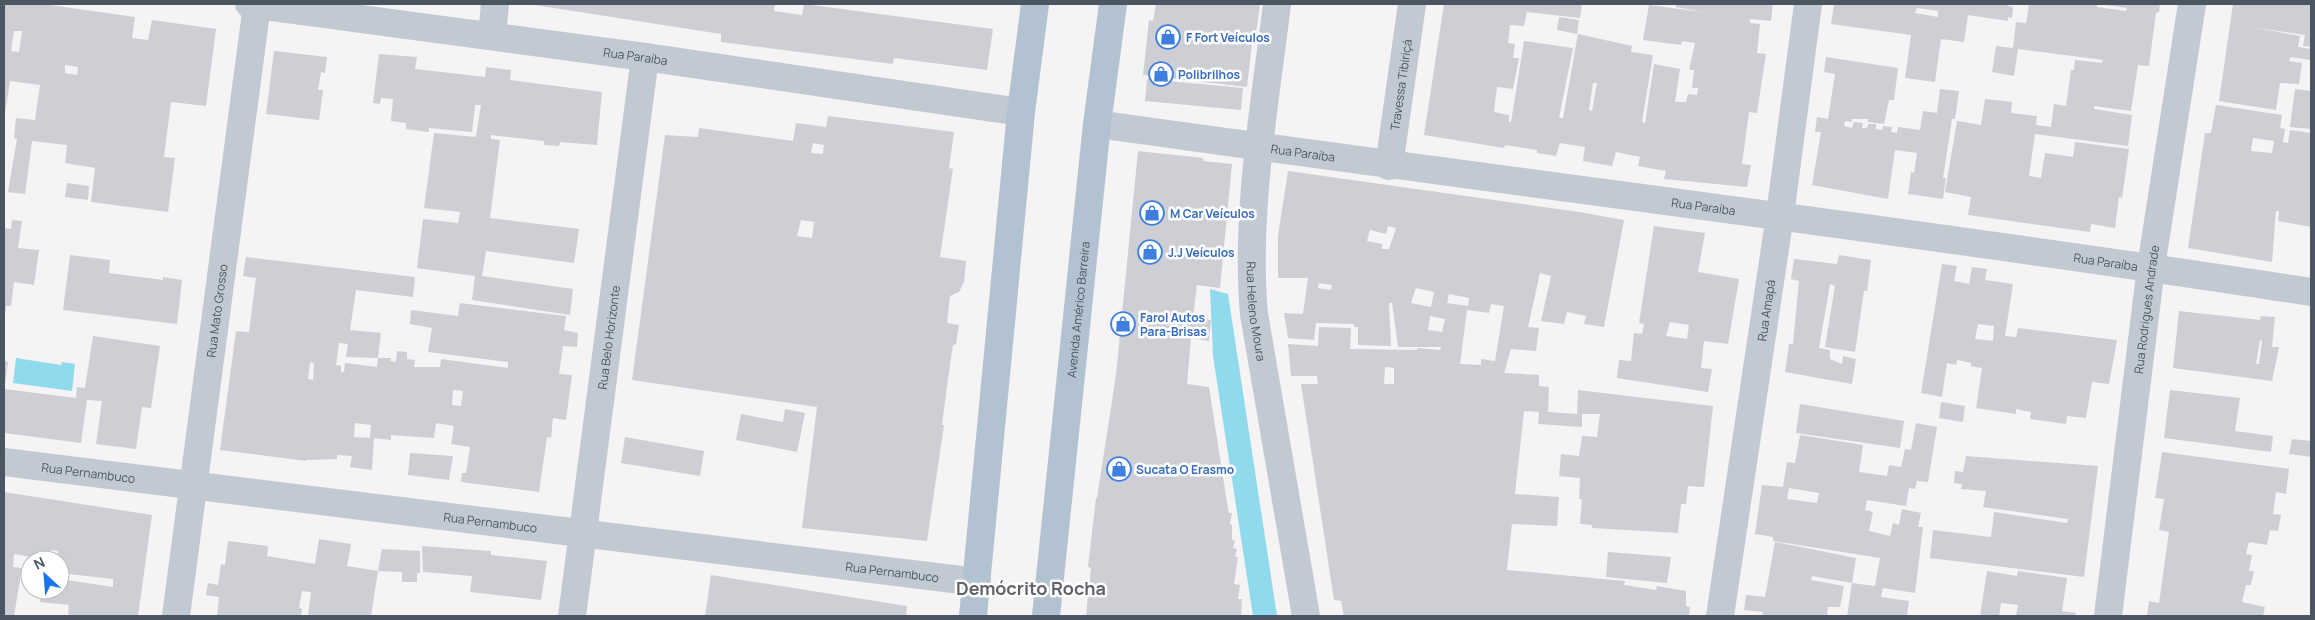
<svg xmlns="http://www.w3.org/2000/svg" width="2315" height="620" font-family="Manrope,sans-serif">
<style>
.water{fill:#90daee}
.building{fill:#cdcfd5;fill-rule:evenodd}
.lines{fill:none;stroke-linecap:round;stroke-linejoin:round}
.minor{stroke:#c1cad2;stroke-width:28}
.major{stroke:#b3c2d1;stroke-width:28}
.labels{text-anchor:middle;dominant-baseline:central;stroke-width:5;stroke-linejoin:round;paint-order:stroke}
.shop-label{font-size:12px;font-weight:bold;fill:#366cbe;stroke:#fff;text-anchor:start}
.street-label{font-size:12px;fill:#4a5661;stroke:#fff}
.district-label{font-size:18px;font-weight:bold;fill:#5f6368;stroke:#fff}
</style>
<rect width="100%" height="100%" fill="#f5f3f3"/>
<g class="water">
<path d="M1210,289L1228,294L1277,616H1253L1213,356Z"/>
<path d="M16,358L61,365L62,362L75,364L72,391L13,383Z"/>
</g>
<g class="building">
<path d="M4,4H43L135,17L132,38L148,40L152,20L216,29L206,106L171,102L164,157L175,158L168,212L91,202L95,168L65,163L67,145L32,141L25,194L8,192L17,139L14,138L16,118L35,120L40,85L10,81L4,119ZM14,31H22L19,52L11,51ZM65,65L78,67L77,75L65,73Z"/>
<path d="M528,4H775L774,11L802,15L804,4L993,29L987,70L894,58L893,64L721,42V34Z"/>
<path d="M1156,4H1260L1256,34H1253L1247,87L1143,75L1149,20L1153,21Z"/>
<path d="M1444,4H1582L1580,18L1527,12L1524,26L1510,25L1508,43L1515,44L1513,58H1519L1513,89L1497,87L1494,112L1509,115V122H1511L1524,41L1573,48L1559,118H1563L1578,34L1632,46L1631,52L1653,55L1642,122L1645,123L1654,64L1680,69L1675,102H1686L1688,94L1697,95L1698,88H1692L1694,70H1689L1695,43L1682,41L1681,45L1643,40L1649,5L1703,12L1676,7V4H1773L1771,21L1750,19V23L1760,24L1757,53L1766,54L1757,113L1749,112L1742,164L1751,165L1747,187L1664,179L1666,171L1638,166L1640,157L1616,152L1612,166L1583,161L1585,147L1560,143L1556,156L1537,153V150L1531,149L1505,145L1504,148L1424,135ZM1593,83H1597L1592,111L1589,110Z"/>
<path d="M1834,4H2009L2008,6L2013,7L2012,18L2008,17V21L1968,15L1964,42L1941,39L1935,82L1905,78L1911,35L1831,24ZM1917,8L1938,11V17L1915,13Z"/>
<path d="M2029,4H2097V7L2126,11L2127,8L2099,4H2160L2159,12L2156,13L2149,66L2138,65L2131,111L2094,106V109L2132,115L2128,146L2035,134L2029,176L2041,178L2045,153L2073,157L2075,142L2129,149L2122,198L2119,197L2115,228L2091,224L2090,232L1968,215L1971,197L1945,192L1957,121L1981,125L1985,99L2012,102L2011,113L2037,116L2036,125L2051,127L2054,104L2066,106L2071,70H2074L2075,60L2102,63L2103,60L2018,49L2014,76L1992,72L1996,46L2013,48L2016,22L2026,23Z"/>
<path d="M2233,4L2311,5V47L2303,46L2305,35L2251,27L2300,36L2298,47L2311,49V60L2290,57L2289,61L2302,63L2299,84L2280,83L2276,110L2219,101Z"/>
<path d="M1559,17L1579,20L1577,34L1557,30Z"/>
<path d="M274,51L327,57L325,73L321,72L318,90H323L319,120L266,114Z"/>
<path d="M379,54L417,57L415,69L485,77L486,67L511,70L510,80L602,92L597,145L560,142L559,146L544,145V141L491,135V139L500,140L490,218L579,229L574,263L486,251L482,276L573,289L570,315L472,300L475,276L417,268L423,219L458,223L460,212L424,208L434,133L476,137L481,105H475L472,132L429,128V132L406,129V123L391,121L393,99L381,98L380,104L373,103Z"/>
<path d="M1826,57L1898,68L1894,100H1889L1884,124L1868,122V119H1852V122L1845,121L1844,126L1852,128L1854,122L1863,123L1862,128H1867L1868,124H1876V129L1882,130L1883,126L1892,127L1891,132L1897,133L1898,127L1920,130L1923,111L1937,113L1940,89L1959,91L1955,119H1952L1943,178H1946L1943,199L1908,194L1911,172L1914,173L1917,153L1895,150L1888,199L1812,185L1821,132H1815L1817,117L1828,119L1835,74L1824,72Z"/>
<path d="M1147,79L1243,88L1241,110L1145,101Z"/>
<path d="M2295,89L2311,91V129L2290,127Z"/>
<path d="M2216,105L2282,115L2280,128L2285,129L2283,142L2288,143L2290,130L2311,133V227L2278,221L2279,211H2276L2272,262L2188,248L2205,133H2211ZM2253,138L2274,141L2272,153L2251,151Z"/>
<path d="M828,116L954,132L949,168L953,169L940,257L966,261L964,282L959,292L950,296L947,323L959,325L956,344L953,345L947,386L942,425H944L927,541L802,528L817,407L632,380L665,135L698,137L699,128L793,141L796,123L826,127ZM813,143L824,145L823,154L811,153ZM801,220L814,222L812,238L797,236Z"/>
<path d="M1138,151L1203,158V161L1232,164L1220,288L1197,285L1193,318L1211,320L1209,341L1191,338L1187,384L1209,387L1228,509L1229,513H1232L1230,524L1232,525V540H1235L1233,548L1237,549L1235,557H1238L1234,584L1240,585L1238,599H1242L1241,616H1086L1091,568L1088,567L1096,498H1097L1116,375Z"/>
<path d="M1288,171L1579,212L1624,220L1604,327L1584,324L1586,316L1567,312L1564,324L1541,321L1551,276L1540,273L1528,327L1539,328L1536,351L1511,349L1504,373L1539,375V386L1549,387L1548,412L1577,414L1578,390L1713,406L1704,487L1688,486L1686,504H1681L1678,533L1592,528V525L1580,524L1582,499H1579L1580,478L1559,476L1561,454L1579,456L1582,436L1597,437L1600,414H1582V427L1538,424L1539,412L1524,411L1515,494L1559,497L1557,526L1512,524L1507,570L1625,581L1624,585L1656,590L1657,586L1686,591V606L1690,607L1689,616H1344L1341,601L1334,600L1301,384H1318L1317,376H1291L1288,344L1318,346L1319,327L1351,328L1350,349L1417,350V348L1440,350L1441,347H1398L1392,303H1389L1391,346L1358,345V327H1354V324L1316,323L1314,340L1288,338L1284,313L1303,314L1308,278H1278V236ZM1388,226L1396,228L1389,249H1382V244L1367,241L1370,230L1386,234ZM1319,283L1332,285L1331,290L1318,288ZM1416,288L1434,292L1431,307L1411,303ZM1449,294L1469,298L1468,306L1447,303ZM1491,304L1504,306L1495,361L1481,359V365L1460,364L1467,310L1489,313ZM1430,316L1445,319L1442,332L1428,330ZM1385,367L1394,368V384H1384Z"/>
<path d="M67,183L89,186L88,200L65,197Z"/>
<path d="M12,220L22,221L18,248L39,250L34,285L14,282L11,306H6L5,316L4,228L11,229Z"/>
<path d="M1654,226L1705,233L1698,272L1739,279L1728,344L1704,341L1701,368L1712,369L1708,392L1617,378L1619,360L1631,361L1634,333L1642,334L1644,324L1639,323ZM1670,322L1689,325L1687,339L1666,336Z"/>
<path d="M70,255L110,260L109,273L163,280V277L182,280L177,324L63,310Z"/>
<path d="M1839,255L1871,260L1867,291H1864L1855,352L1825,347L1835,286L1830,284L1819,348L1830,350V362V359L1842,364L1843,356L1856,359L1852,384L1785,372L1789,344H1793L1799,281L1791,279L1794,259L1837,264Z"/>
<path d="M246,257L415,277L413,297L356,290L350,330L381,333L378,358L346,357L348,344L339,343L336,365L341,366V372H344L345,363L377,367L378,358H391L390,361L396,362L397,351L407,352V359L415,360L414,367H440L441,359L508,368V362L428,352L432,328L410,324L411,310L458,316L460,303L566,316L564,330L578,333L577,347L563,346L559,374L572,375L566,420L553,418L551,438L547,437L539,492L461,482L462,473H466L470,447L451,444L454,426L436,423L434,438L391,435V440L374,438L372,470L350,467L352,456L337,455V459L306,460V461L220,450L236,331L249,332L256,278L243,276ZM310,362L314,363L313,380L308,379ZM453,390L463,391L461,406L452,405ZM355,423L371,425L370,438L354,437Z"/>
<path d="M1942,264L1957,266L1954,281L1969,284L1972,267L1987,269L1985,280L2013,284L2005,336L2016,337L2018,328L2117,340L2109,384L2092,382L2086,418L2067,416L2066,424L2030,419L2031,412L2016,409V414L1976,408L1982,368L1971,366V363L1957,360L1956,365L1947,363L1942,397L1921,393ZM1978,324L1994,326L1993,341L1975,339Z"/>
<path d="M2179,311L2260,320L2261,316L2275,317L2272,347H2279L2272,381L2173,368ZM2260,340L2262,341L2259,364H2256Z"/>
<path d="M93,336L160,346L151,408L142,407L136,449L96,444L102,401L87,400L81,443L4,433V389L76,398L77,387L85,388Z"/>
<path d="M4,360L8,362L5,384H4Z"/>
<path d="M2170,390L2240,398L2235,431L2273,436L2271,452L2164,438Z"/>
<path d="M1941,402L1965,406L1963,422L1939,418Z"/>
<path d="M1800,404L1904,421L1900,448L1796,433Z"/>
<path d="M785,409L805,413L797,452L736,440L741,414L783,422Z"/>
<path d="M1916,423L1937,427L1928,482L1917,481L1915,489L1909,488L1906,506L1867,500L1865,510L1873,512L1869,531L1890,536L1893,523L1899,525L1902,509L1921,513L1918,527H1923L1915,593L1883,588L1881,597L1909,601L1907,616H1847L1852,583L1812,576L1811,580L1844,586L1840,607H1828L1827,614L1831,616H1762L1763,612L1744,610L1746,595L1765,597L1775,542L1856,558L1852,583L1875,586L1880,558L1773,541V537L1755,534L1762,485L1783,487L1787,462L1795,463L1800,435L1863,445L1859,472L1887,476L1889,465L1901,467L1905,449L1911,450ZM1789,488L1819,493L1817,503L1787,499Z"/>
<path d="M625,437L704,451L700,476L621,463Z"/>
<path d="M2292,439L2311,441V457L2289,454Z"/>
<path d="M2162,452L2289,469L2286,494L2276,492L2273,514L2281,515L2278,531L2270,530L2267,545L2249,542L2246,554L2252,555L2249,571H2254L2251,585H2246L2242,602L2265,607L2263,616H2147L2149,601L2159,603L2169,532L2159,530L2164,499L2155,498Z"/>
<path d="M410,453L453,456L449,480L408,475Z"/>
<path d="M1966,456L2098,466L2084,577L1930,558L1933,530L1991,537L1994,512L2067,523L2068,519L1983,507L1986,491L1961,489L1962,484L1954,483L1955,471L1963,472Z"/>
<path d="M4,492L152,515L138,616H72L68,614L69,605L40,602L42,590H60V579L113,587V579L60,573V560H57L58,551L51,550L50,560H32V557L14,554L13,567L22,568L14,616H4Z"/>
<path d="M319,539L351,544L347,566L378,571L371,616H308L311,592L302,591L299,607L302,609L301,616H217L219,597L206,595L208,583L218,585L221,564L225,565L228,541L268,546L267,556L315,564Z"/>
<path d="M422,546L491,551V555L547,561L541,600L470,592L472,576L423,572Z"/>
<path d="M382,549L420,551V573H417V582H402V572L378,571Z"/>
<path d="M1608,552L1671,557L1667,583L1606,577Z"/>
<path d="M1987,571L2017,576L2018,571L2067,578L2062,611L2076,613L2075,616H2016L2018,605L2001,603L1999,616H1980Z"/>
<path d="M711,575L907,606L906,616H705Z"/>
</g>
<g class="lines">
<g class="minor">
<path id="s1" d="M249,4L645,57L1021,112"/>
<path id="s2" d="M1277,4C1265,103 1245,214 1254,314L1306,616"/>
<path d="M492,36L495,4"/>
<path id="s3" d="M1097,124C1501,181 1907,230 2311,292"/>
<path id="s4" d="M1389,166L1412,4"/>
<path id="s5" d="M4,462L977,582"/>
<path id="s6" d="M176,616L257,5"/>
<path id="s7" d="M572,616L645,57"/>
<path id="s8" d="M1720,616L1780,215L1808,4"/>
<path id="s9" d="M2108,616L2151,267L2192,4"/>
</g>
<g class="major">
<path d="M973,616L1021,112L1035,4"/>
<path id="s10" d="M1046,616L1097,124L1113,4"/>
</g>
</g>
<defs>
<g id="shop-ring" transform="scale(1.25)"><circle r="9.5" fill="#fff" stroke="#3f7fe0" stroke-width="1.5"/><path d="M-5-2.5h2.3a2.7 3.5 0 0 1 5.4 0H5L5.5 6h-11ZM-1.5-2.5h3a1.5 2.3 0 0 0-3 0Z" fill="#3f7fe0"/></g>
</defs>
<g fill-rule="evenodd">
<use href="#shop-ring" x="1168" y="37"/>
<use href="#shop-ring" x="1161" y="74"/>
<use href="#shop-ring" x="1152" y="213"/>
<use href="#shop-ring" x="1150" y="252"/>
<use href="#shop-ring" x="1123" y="324"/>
<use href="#shop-ring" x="1119" y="469"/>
</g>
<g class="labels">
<g class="shop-label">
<text x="1186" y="37">F Fort Veículos</text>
<text x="1178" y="74">Polibrilhos</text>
<text x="1170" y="213">M Car Veículos</text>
<text x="1168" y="252">J.J Veículos</text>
<text x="1140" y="317">Farol Autos<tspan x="1140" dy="14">Para-Brisas</tspan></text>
<text x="1136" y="469">Sucata O Erasmo</text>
</g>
<g class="street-label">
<text stroke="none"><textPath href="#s1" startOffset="390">Rua Paraíba</textPath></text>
<text stroke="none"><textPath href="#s4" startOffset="82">Travessa Tibiriçá</textPath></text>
<text stroke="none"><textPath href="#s3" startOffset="208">Rua Paraíba</textPath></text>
<text stroke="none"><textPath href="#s3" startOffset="612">Rua Paraíba</textPath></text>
<text stroke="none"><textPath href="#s3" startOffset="1018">Rua Paraíba</textPath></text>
<text stroke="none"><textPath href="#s10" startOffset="308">Avenida Américo Barreira</textPath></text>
<text stroke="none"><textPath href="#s8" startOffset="309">Rua Amapá</textPath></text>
<text stroke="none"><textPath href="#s9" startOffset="309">Rua Rodrigues Andrade</textPath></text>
<text stroke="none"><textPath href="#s6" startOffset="308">Rua Mato Grosso</textPath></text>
<text stroke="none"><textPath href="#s2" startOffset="309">Rua Heleno Moura</textPath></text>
<text stroke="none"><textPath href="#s7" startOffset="281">Rua Belo Horizonte</textPath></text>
<text stroke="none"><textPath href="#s5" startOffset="85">Rua Pernambuco</textPath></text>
<text stroke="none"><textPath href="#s5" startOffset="490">Rua Pernambuco</textPath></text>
<text stroke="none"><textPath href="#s5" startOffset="895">Rua Pernambuco</textPath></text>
</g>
<g class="district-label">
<text x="1031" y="588">Demócrito Rocha</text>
</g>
</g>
<rect width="2315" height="620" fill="none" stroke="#4a5661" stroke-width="10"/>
<g transform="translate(45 575) rotate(334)"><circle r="24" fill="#ffffff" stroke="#b7bbc0"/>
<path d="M0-4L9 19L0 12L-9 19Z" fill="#1a73e8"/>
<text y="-8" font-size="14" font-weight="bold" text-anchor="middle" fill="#4a5661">N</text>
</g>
</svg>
